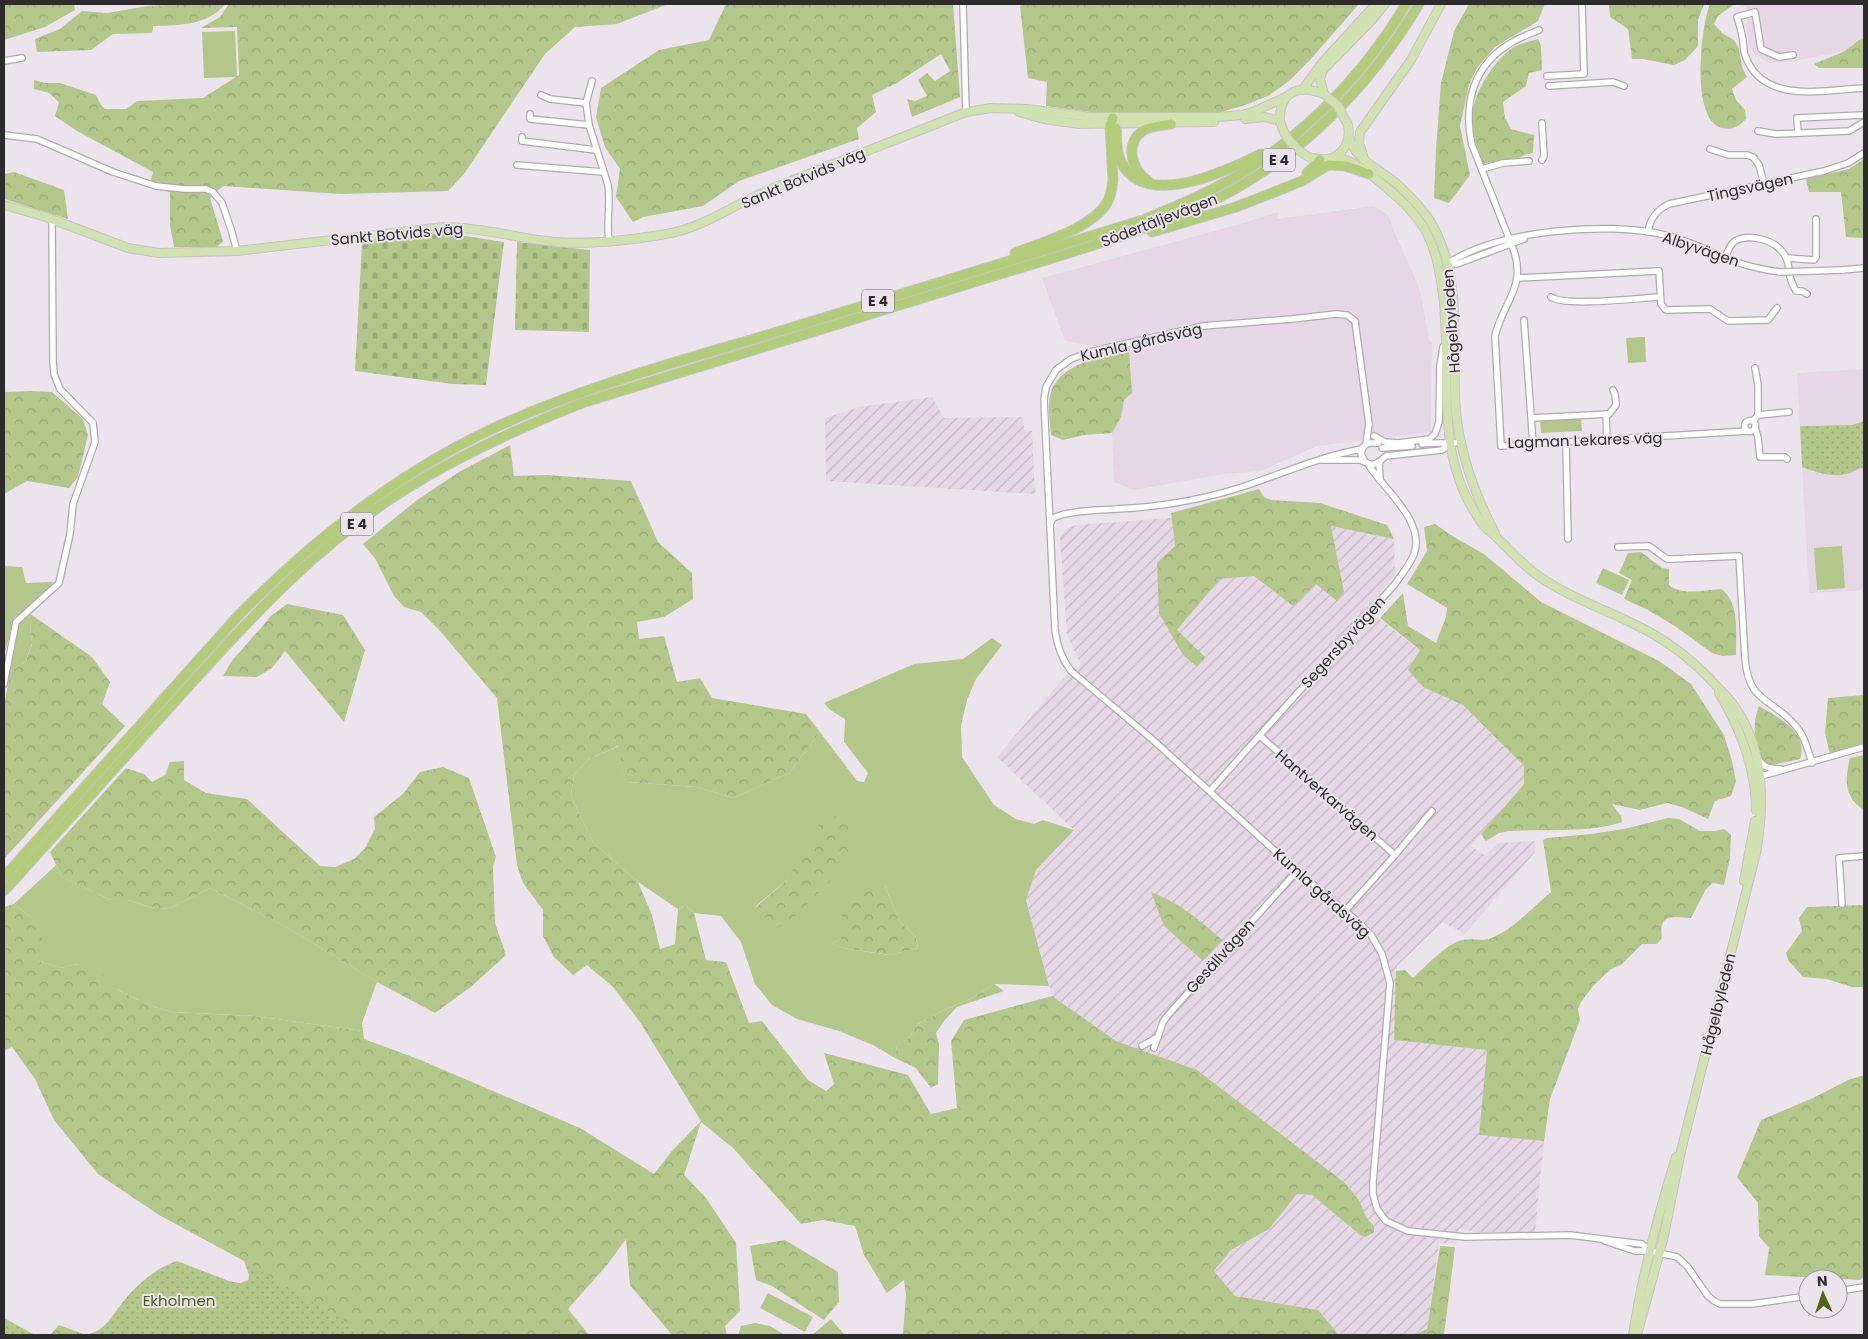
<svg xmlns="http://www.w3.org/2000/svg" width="1868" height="1339" font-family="Poppins,sans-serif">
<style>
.built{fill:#e5d7e5}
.industrial{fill:url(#industrial-furrows)}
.green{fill:#b3c78b;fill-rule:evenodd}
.forest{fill:url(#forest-crowns)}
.cemetery{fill:url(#cemetery-stones)}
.park{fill:url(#park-dots)}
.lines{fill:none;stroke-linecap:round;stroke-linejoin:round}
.minor-casing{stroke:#b1a9b1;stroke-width:8}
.major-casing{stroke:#c4c4c4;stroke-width:10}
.highway-casing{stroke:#c4c4c4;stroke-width:11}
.minor{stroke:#fff;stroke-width:5.5}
.major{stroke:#d1e0af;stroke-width:8}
.highway{stroke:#b2cc7a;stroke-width:9}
.minor-bridge-casing{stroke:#b1a9b1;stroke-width:8;stroke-linecap:butt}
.major-bridge-casing{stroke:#c4c4c4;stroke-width:10;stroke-linecap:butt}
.minor-bridge{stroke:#fff;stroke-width:5.5}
.major-bridge{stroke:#d1e0af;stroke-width:8}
.labels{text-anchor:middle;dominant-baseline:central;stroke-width:4;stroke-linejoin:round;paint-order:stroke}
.shield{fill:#ece4ec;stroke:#676267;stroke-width:1}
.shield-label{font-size:14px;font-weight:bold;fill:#2e2b2e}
.street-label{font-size:15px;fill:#2e2b2e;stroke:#ece4ec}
.park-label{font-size:15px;fill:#4b5d1a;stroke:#ece4ec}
</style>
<defs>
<pattern id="industrial-furrows" width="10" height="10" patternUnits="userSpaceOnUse" patternTransform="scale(1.25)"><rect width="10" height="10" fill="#e5d7e5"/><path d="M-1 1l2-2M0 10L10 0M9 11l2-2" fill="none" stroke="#c5b9c5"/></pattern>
<pattern id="forest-crowns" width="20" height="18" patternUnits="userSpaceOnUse" patternTransform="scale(1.25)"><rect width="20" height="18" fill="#b3c78b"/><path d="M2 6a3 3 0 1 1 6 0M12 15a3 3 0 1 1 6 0" fill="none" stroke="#9aab78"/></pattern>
<pattern id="cemetery-stones" width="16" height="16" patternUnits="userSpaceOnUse" patternTransform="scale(1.25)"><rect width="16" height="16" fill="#b3c78b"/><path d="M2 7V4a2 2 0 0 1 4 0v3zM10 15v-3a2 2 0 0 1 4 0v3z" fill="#9aab78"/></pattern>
<pattern id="park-dots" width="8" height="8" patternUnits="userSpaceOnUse" patternTransform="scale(1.25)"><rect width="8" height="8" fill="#b3c78b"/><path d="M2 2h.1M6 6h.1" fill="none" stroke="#9aab78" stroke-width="1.8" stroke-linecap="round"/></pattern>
</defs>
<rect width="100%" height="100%" fill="#ece4ec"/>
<g class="built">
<path d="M1737,4H1864V39L1859,40L1845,51L1785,63H1770L1754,55L1749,43L1746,7Z"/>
<path d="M1374,206L1388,215L1394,231L1416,280L1421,295L1429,340L1432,342L1431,432L1317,446L1261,471L1224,474L1134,490L1114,482L1112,433L1121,417L1129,352L1065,341L1042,278L1240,224L1278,212L1277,219Z"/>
<path d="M1864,369V421L1852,425L1800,426L1797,373Z"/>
<path d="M1802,467L1813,472L1847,474L1857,468H1864V589L1855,591L1809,593Z"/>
</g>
<g class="industrial">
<path d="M932,397L944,418L1023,417L1024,429L1032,431L1035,494L826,481L825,418L859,407Z"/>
<path d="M1172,518L1175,546L1159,613L1204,657L1177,630L1220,579L1254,576L1293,606L1316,584L1344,592L1331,526L1394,539L1395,576L1367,609L1420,651L1463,705L1524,766V784L1471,846L1485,855L1498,843L1535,841V852L1465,934L1443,922L1397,966L1394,1040L1487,1049L1479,1135L1544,1141L1535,1232H1477L1459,1229L1456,1244L1439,1243L1427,1329L1413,1335H1339L1318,1310L1235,1296L1214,1271L1231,1250L1269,1229L1297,1194L1312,1195L1360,1235L1374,1226L1366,1217L1359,1200L1345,1183L1197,1070L1116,1041L1052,996L1026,900L1036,870L1074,830L997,757L1066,675L1081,665L1067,635L1060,537L1066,529L1076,525Z"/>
</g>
<g class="green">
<path d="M235,31L237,77L204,78L202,32Z"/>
<path d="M1645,337L1646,362L1628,363L1626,338Z"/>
<path d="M1581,418L1582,431L1541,433L1540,420Z"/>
<path d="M1842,546L1845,588L1817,590L1814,548Z"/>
<path d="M4,566L22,567L26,583L53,582L45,594L14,618L4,657Z"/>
<path d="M1603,568L1629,580L1622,595L1596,583Z"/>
<path d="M29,613L32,643L26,661L10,672L15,633L19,624Z"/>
<path d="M992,638L1002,645L976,679L967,700L961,726L962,757L994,805L1016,819L1034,824L1043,820L1074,830L1036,870L1026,900L1049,986L994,984L970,999L942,1011L918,1024L908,1039L897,1045L895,1058L873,1045L839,1031L797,1019L772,1005L755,984L741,942L721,916L694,913L686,906L678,909L638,882L593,842L571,796L574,774L589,759L619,746L626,782L697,787L733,798L789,773L820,732L857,781L864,782L868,773L844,742L845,719L830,710L824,703L914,664L963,659ZM788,879L777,927L755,907ZM885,886L899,921L916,937L918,948L889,955L843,948L831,943L841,940Z"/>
<path d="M56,865L62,877L111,900H128L149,907L169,909L210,888L288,928L377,982L362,1023L363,1031L254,1016L172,1012L148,1005L120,991L112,984L77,964L61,968L38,961L32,918L14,904Z"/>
<path d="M768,1293L813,1317L805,1332L760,1308Z"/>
<path d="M831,1319L845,1335H812Z"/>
<path d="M755,1323L770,1326L785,1335H738L741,1326Z"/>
</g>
<g class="forest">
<path d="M4,4H74L75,10L45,27L4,40Z"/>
<path d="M186,4H225C208,26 178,25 153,26L152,33L113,34L91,50L37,52L35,39L60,29L82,11L108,13L147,6Z"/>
<path d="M229,4H668L617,24L575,27L545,54L464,174L448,191L340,194L223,186L210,198L223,241L217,247H174L170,225V192L149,187L153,172L77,131L55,116L59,102L49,93L34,89V80L45,83H60L96,95L101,105L105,109H126L137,101L203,98L239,75L237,27L201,28L220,17Z"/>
<path d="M726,4H953L960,97L912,117L907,99L915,101L927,96L918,80L927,73L935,81L950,71L941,54L897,83L872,95L876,112L857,128L859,139L739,181L703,206L643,217L633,222L616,197L620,169L605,147L596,117L601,88L659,50L709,40Z"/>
<path d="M1023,4H1359L1310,60L1289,81L1268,96L1245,105L1218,113L1091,112L1046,106L1047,82L1028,78L1020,6Z"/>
<path d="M1469,4H1545L1538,21L1495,47L1477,68L1469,85L1460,126L1470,175L1449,203L1434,198L1436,149L1441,83L1454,31Z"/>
<path d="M1609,4H1704L1698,20V46L1685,60L1674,65L1643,59H1632L1628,29L1610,17Z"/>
<path d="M1710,4H1735L1718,16L1714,24L1722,33L1734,40L1739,49L1742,67L1747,77L1732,89L1736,100L1745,110L1746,119C1738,127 1733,130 1722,128C1690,120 1701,26 1710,4Z"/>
<path d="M1538,39L1541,46L1542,70L1529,73L1526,86L1503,102L1505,118L1511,129L1534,135L1533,153C1523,154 1521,158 1514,159C1503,161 1493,162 1482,164C1478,150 1472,135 1472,119C1472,95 1494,58 1516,46C1523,43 1530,41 1538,39Z"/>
<path d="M1864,39V68H1819L1814,64L1845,51L1859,40Z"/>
<path d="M1864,159V238L1846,237L1841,192H1809L1806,179L1849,169Z"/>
<path d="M14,172L64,190L68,219L4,199V174Z"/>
<path d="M1123,351L1129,352L1132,393L1124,400L1121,417L1112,433L1084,435L1063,440L1051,435C1050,421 1047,405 1051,392C1061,363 1098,359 1123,351Z"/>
<path d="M31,391L52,392L83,419L88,435L78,477L69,488L27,481L4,494V392Z"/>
<path d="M510,445L514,476L547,475L631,481L658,542L692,573L693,599L664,617L637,622L639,639L664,636L677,682L700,678L712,698L806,714L820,732L789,773L733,798L697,787L626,782L618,746L589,759L574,774L571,796L593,842L638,882L652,915L660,949L675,944L678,909L686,906L694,913L706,960L726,962L749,1023L762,1021L808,1080L826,1091L834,1084L824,1053L908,1075L931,1114L957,1108L951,1041L964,1020L1052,996L1116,1041L1197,1070L1345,1183L1359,1200L1366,1217L1374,1226V1232L1366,1237L1360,1235L1312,1195L1297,1194L1269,1229L1231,1250L1214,1271L1235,1296L1318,1310L1339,1335H903L906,1295L904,1280L887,1293L864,1255L855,1226L823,1220L801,1224L733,1148L701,1122L684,1175L706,1198L736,1243L740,1311L725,1326L727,1335H672L630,1285L626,1239L607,1265L568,1309L589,1335H50L59,1325L86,1335L249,1280L280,1284L244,1261L159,1215L98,1174L54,1120L35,1079L12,1047L4,1051V907L14,904L32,918L44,942L38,961L61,968L77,964L95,967L120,991L148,1005L172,1012L254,1016L363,1031L364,1039L418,1059L580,1128L654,1174L672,1151L701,1121L640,1022L613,987L587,965L573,975L554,957L543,936V910L523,883L517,865L497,698L440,631L421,612L404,607L394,596L376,560L363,544L417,500L459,472Z"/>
<path d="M1259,489L1264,497L1271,500L1320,503L1387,525L1394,539L1331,526L1344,592L1337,601L1316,584L1293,606L1254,576L1220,579L1177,630L1205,657L1197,667L1183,655L1159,613L1157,563L1175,546L1171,513Z"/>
<path d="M1435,524L1454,537L1484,554L1541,602L1659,661L1691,684L1724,735L1732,761L1736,781L1731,796L1715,801L1708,819L1682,807L1667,803L1640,810L1612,804L1621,816L1622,822C1591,833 1544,829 1509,831L1499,833L1486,841L1481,834L1524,784V766L1463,705L1423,687L1408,670L1420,650L1380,618L1403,593L1408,626L1436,643L1446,617L1447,608L1407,584L1427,551L1424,527Z"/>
<path d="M1641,552L1662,568L1669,569V585C1682,596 1705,590 1721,589C1740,601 1736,636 1736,655L1722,656L1712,653L1675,626L1648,610L1624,599L1632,580L1619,573L1628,553Z"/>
<path d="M287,604L343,615L365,650L344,722L285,651L272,668L257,677L223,676L231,662L272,615Z"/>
<path d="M29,613L92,657L110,682L102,704L125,726L4,859V707L10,672L26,661L32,644Z"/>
<path d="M1864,695V743L1830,754L1825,733L1828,698Z"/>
<path d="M1759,706C1779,718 1809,732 1800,759L1772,765L1762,763C1755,742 1751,727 1759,706Z"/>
<path d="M1864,755V810C1843,797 1845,779 1850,758Z"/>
<path d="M184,761V780L206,793L247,799L320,866L335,867L354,859L365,848L375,829L374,817L403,794L420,772L443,767L469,778L496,857L493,867L495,923L506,955L472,986L435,1013L377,982L288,928L210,888L169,909L149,907L128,900H111L62,877L50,852L126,768L144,774L152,782L165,775L170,762Z"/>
<path d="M838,815L850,823L851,845L846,865L788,923L777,928L755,908L788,879L819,824Z"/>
<path d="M1668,818L1679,819L1700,831H1716L1724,829L1731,835L1730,858L1724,885L1713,883L1706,889L1691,918C1672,917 1658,913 1662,938L1657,944H1642L1621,965L1611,969L1594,985L1581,1002L1578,1009L1580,1020L1550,1099L1544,1141L1479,1135L1487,1050L1394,1040L1396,971L1405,970L1413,978C1425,967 1446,944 1462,940C1470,938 1483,941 1489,939C1512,931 1532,908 1551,892L1543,840L1547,838L1591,834L1624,829Z"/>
<path d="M858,886H885L899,921L916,937L918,948L890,955L843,948L830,943L841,940L842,913Z"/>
<path d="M1151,892C1178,902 1201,921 1222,940L1203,961L1164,926Z"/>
<path d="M1864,905V987H1852L1826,979L1803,977L1788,960L1786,953L1802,931L1799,918L1807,907Z"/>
<path d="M994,984L1004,991L957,1007L944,1021L936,1033L939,1044L938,1084L931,1088L916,1068L895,1058L897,1045L908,1039L918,1024L942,1011L970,999Z"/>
<path d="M1864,1075V1277L1860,1280L1765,1275L1769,1248L1759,1236L1758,1203L1737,1177L1761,1120L1813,1098L1848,1080Z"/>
<path d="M785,1240L838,1272L839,1302L824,1320L772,1286L756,1280L750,1246Z"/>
<path d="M1440,1246L1455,1247L1444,1335H1413L1427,1329Z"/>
</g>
<g class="cemetery">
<path d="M446,233L504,242L486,385L453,384L355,371L362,242Z"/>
<path d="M517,242L590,250L589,332L515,330Z"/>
</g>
<g class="park">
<path d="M1864,421V468C1856,468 1853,473 1846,474C1833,478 1814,472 1802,467L1800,426L1852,425Z"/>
<path d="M177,1261L229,1281L245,1284L248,1282L249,1275L244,1261L368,1335H86C105,1333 115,1310 127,1297C140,1282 158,1267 177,1261Z"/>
<path d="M4,1318L35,1335H4Z"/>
</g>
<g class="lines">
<g class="minor-casing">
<g id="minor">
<path d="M963,4L966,112"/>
<path d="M1539,30C1530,34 1520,37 1511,43C1473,65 1463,104 1472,145L1514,251C1526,288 1503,302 1495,336L1501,446L1748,431"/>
<path d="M1793,55L1779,57L1761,49L1755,12L1737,17C1739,23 1741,29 1742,36C1744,42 1743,49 1745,55C1762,105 1824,90 1864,88"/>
<path d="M4,61L22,58"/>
<path d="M1547,76L1584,74L1582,4"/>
<path d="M592,81L586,103L589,125L608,185C611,204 606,222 609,240"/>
<path d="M1549,86L1613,82L1624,86"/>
<path d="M541,95L550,99L586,103"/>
<path d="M530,114V119L589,125"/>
<path d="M1758,131L1776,134L1849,131L1864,122"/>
<path d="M1798,133L1797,118L1864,115"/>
<path d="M4,135L37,139L113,172L156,186L185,189H206L213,192L222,203L231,229L237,251"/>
<path d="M522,137V141L596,150"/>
<path d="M1710,149L1728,155H1747L1753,157L1759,165L1764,184"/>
<path d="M1542,160L1544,156L1542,123"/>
<path d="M517,165L603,172"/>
<path d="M1482,169L1503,163L1529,161"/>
<path d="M1648,232C1650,218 1657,210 1669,204L1824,171L1848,163L1864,153"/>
<path d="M1725,257C1728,252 1730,244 1735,241C1750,233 1775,240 1784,254C1790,262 1788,271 1791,280C1792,284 1794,287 1796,291H1802L1807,294"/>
<path d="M1787,258L1814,260L1816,257V219"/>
<path d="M1447,264C1497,230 1607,221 1665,235C1690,241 1712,253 1736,262C1751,267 1765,270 1780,272"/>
<path d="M1448,264H1457L1524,239"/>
<path d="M1842,270L1864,268"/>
<path d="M1518,278L1659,271L1661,304L1666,310L1710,309L1728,321L1768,320L1777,308"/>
<path d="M1551,297C1565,307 1639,298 1660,297"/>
<path d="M1524,320L1533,444"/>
<path d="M1606,414L1607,440"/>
<path d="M1758,415L1789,412"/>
<path d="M1532,418L1609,414L1616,405L1615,394L1613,390"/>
<circle cx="1750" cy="426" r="5.5"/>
<path d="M1753,421L1758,415V385L1755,368"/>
<path d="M1755,427L1758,438L1760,457H1785L1787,459"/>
<path d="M1374,436L1385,442L1398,443L1429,439L1435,434L1439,422L1440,366L1443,347"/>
<path d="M1566,442L1568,539"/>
<path d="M1366,444L1369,424L1356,329L1355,321L1347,315L1336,314L1292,319L1203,326L1090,352L1071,359L1056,370L1046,387L1044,400L1055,630C1057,646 1061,658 1071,671L1153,740L1297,871L1357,921L1371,935L1382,954L1390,983L1373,1182V1194L1377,1209L1386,1221L1408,1231L1465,1237L1570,1235L1642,1244L1650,1251"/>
<path d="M1422,444C1435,442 1448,444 1462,442"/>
<path d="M1382,448L1412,446"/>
<path d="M1321,460H1360L1372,465L1379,462L1386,456L1442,450L1450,444"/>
<path d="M1365,462L1361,454L1363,447L1368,443H1378"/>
<path d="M1379,462L1380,480"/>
<path d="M1050,524L1053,518C1071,509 1111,510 1133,508C1171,505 1209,498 1245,486C1284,473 1321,456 1362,449"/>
<path d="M1618,547L1649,546L1667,559H1673L1739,556L1745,659C1749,703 1770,697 1794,724C1804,734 1808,750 1812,763"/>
<path d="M4,684L16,622L59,583L70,534L73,504L95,442L93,423L60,389L54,374L53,360L52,219"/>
<path d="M1260,736L1395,855"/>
<path d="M1758,759C1764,768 1771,769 1781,769"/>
<path d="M1758,777L1864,747"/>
<path d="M1210,791L1395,584C1401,575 1410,565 1414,554C1426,521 1383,489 1368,464"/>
<path d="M1842,904L1839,858L1864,856"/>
<path d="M1345,911L1395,855L1432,811"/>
<path d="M1142,1046L1158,1037"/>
<path d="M1154,1048L1163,1022L1169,1014L1297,871"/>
<path d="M1605,1241L1635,1251H1650L1677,1257L1687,1266L1708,1296L1714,1301L1720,1304H1752L1808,1296"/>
<path d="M1838,1291L1864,1287"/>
</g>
</g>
<g class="major-casing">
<g id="major">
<path d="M1303,89L1322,63L1376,4"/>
<path d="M1324,94L1320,79L1323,70L1371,21L1385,4"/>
<path d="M1019,112L1044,119L1079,124L1214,122"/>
<path d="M1245,119L1265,117L1280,121C1279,91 1299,84 1324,94"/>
<path d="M1349,138C1355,160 1381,170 1397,184C1413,199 1429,215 1437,234C1463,288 1451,353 1456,411C1460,454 1475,495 1495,533"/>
<path d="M1335,157C1356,161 1372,175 1388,189C1402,200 1415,213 1424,228C1435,247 1439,267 1442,288C1454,363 1432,443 1474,511C1477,516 1480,521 1484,526C1487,530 1493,533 1497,538C1509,549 1519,561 1533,572C1563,595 1602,608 1636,625C1665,639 1689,657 1711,680C1719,689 1728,697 1735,707C1765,750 1765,803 1756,853L1681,1151L1663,1240L1637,1335"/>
<path d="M1315,158C1337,164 1352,146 1348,125"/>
<path d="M1364,159L1359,143L1360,132L1411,60L1441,4"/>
<path d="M4,205L46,217L128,248L159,253L237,251L444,227C482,227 519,239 556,242C592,245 631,240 666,234C704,228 734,204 769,190C835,163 901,138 966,112L991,108L1027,109L1091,117H1217L1242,115L1255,111L1286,97"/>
<path d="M1719,693C1740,727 1756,770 1756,810"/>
<path d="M1744,881L1755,821"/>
<path d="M1633,1335C1642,1275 1658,1215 1676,1157"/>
</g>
</g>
<g class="highway-casing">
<g id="highway">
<path d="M1116,128C1117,139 1116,152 1121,162C1146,211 1227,170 1261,154"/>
<path d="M1307,173L1320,160"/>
<path d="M1148,181C1131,169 1124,143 1144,130C1152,126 1163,126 1171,124"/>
<path d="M1152,232L1236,207L1272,193L1302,181L1328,165L1346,166L1369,174"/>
<path d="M1015,253C1042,242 1091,229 1107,203C1111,196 1112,188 1113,180L1110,125L1113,118"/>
<path d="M4,877L238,616C312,541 396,474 492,429C586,385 688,359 787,329C906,293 1024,256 1143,220C1167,210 1190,201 1213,189C1292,149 1361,80 1406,4"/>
<path d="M4,891C65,823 126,755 188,687C253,615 318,545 401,492C459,455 521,427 585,402L1088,247C1126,235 1163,223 1199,207C1292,166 1368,90 1419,4"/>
</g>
</g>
<use href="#minor" class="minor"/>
<use href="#major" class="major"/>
<use href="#highway" class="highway"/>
<g class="minor-bridge-casing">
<path id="minor-bridge" d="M1780,272L1842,270"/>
</g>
<g class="major-bridge-casing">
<g id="major-bridge">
<path d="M1324,94L1338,106L1348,125"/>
<path d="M1280,121C1284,137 1296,151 1311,158"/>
</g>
</g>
<use href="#minor-bridge" class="minor-bridge"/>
<use href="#major-bridge" class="major-bridge"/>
</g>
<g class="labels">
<g class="shield">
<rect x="1263" y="148.5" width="32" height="23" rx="4"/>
<rect x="862" y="289.5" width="32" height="23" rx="4"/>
<rect x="341" y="512.5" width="32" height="23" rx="4"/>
</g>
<g class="shield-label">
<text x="1279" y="160">E 4</text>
<text x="878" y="301">E 4</text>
<text x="357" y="524">E 4</text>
</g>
<g class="street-label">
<text transform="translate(803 178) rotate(-23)">Sankt Botvids väg</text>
<text transform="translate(1750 187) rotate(-12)">Tingsvägen</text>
<text transform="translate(1159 220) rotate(-21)">Södertäljevägen</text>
<text transform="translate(397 234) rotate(-5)">Sankt Botvids väg</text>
<text transform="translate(1701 249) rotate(19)">Albyvägen</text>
<text transform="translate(1451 321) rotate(-94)">Hågelbyleden</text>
<text transform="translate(1141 342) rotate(-13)">Kumla gårdsväg</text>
<text transform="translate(1585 440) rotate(-2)">Lagman Lekares väg</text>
<text transform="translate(1343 642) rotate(-48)">Segersbyvägen</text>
<text transform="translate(1327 795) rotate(41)">Hantverkarvägen</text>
<text transform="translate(1322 893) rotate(42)">Kumla gårdsväg</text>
<text transform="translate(1220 956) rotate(-48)">Gesällvägen</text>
<text transform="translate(1718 1004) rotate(-76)">Hågelbyleden</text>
</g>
<g class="park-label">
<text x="179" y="1300">Ekholmen</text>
</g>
</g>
<rect width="1868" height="1339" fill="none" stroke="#2e2b2e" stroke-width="10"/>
<g transform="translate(1823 1294) rotate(357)"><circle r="24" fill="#ece4ec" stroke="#a09aa0"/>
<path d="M0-4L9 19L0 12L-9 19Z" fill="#516612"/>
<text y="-8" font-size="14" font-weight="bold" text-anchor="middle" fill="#2e2b2e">N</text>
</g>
</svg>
